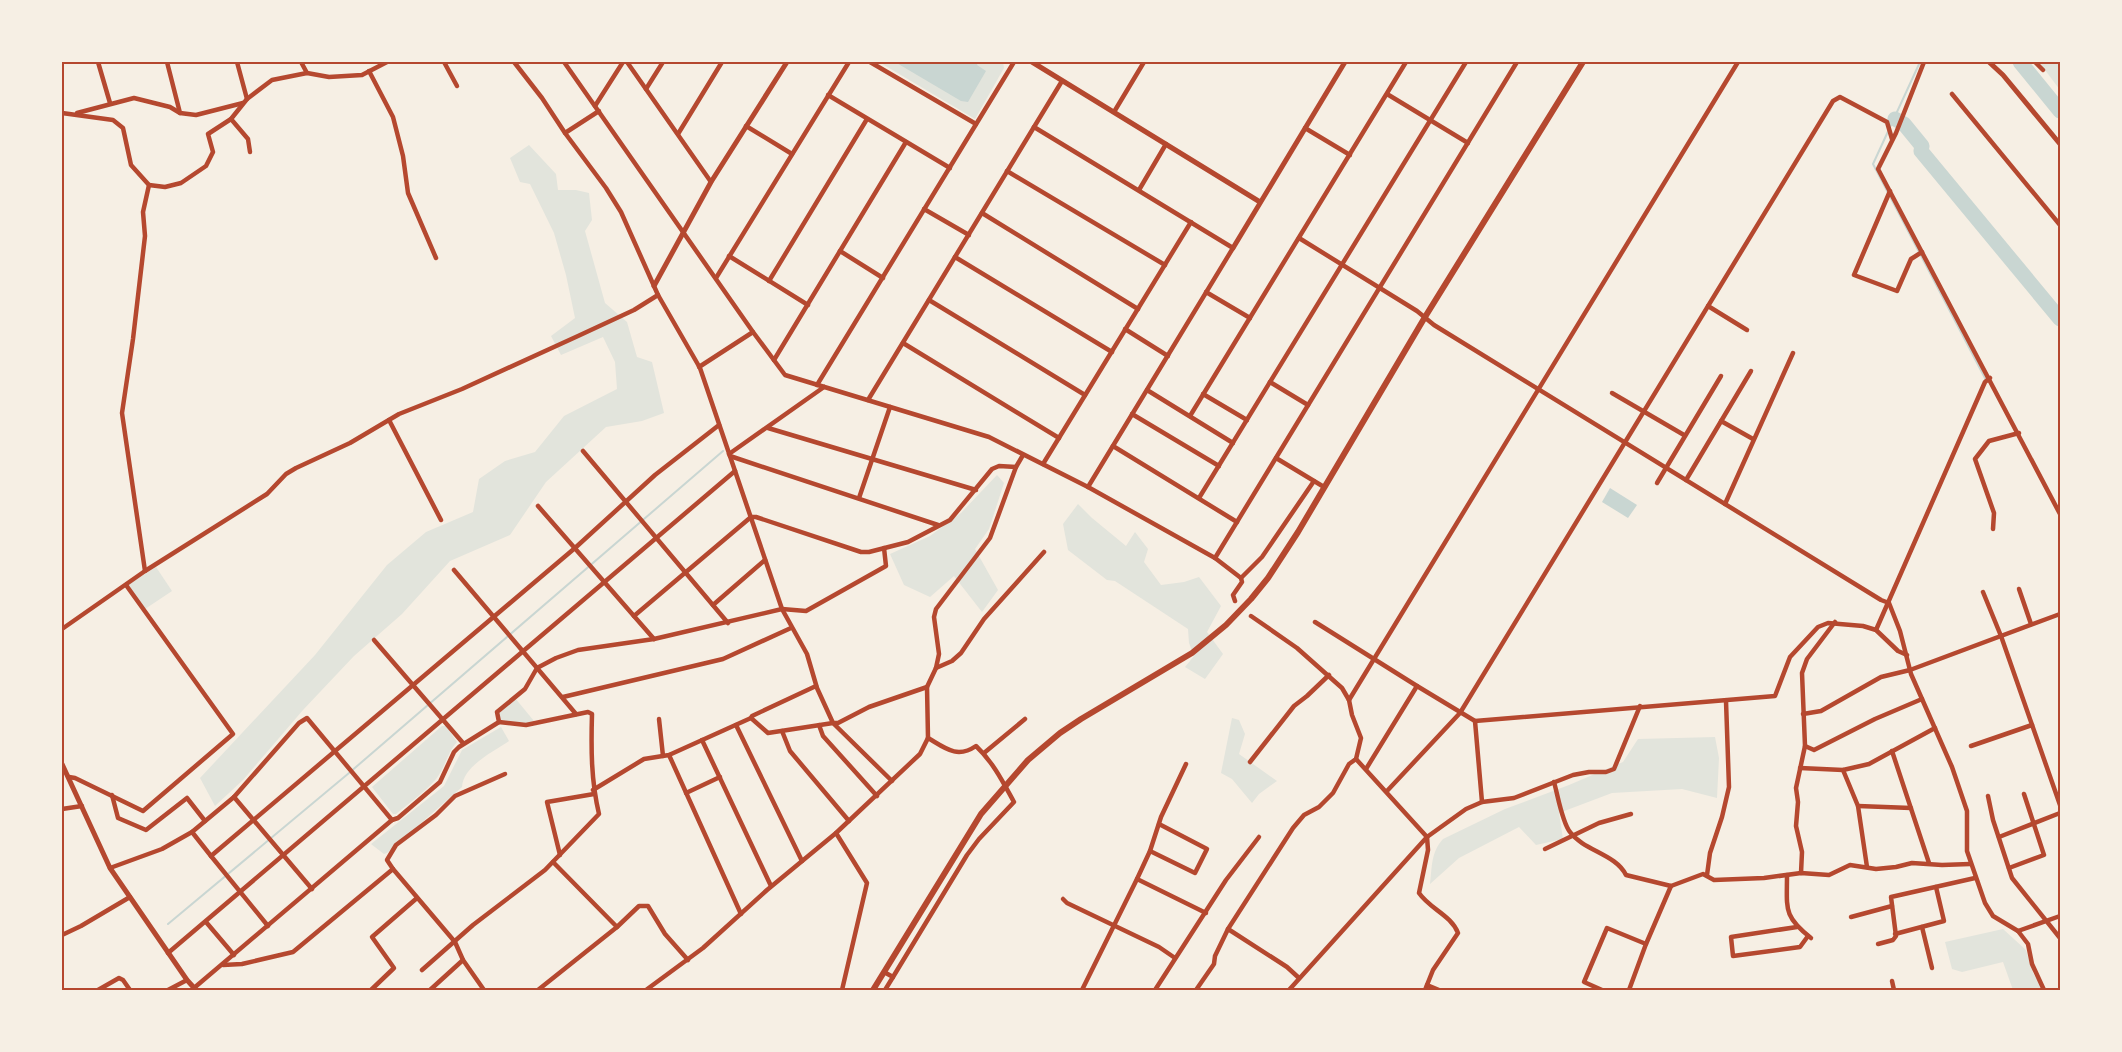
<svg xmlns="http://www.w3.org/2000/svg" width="2122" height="1052" font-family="'Space Grotesk',sans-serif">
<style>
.green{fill:#e2e4dc}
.water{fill:#c9d6d2}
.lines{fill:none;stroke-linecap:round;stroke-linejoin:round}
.stream{stroke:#c9d6d2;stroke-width:2}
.river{stroke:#c9d6d2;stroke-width:15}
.minor{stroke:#b5482f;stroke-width:4.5}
.tertiary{stroke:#b5482f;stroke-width:5}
.secondary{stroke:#b5482f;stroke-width:6}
.neatline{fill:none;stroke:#b5482f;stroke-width:2}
</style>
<rect width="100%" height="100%" fill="#f6efe4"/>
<g class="green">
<path d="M879,62H1003L1004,68L975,119Z"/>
<path d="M2039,62H2060V90Z"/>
<path d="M529,145L556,174L558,190H576L589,193L592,220L585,231L605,303L627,322L637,357L652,362L664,413L642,421L606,427L546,482L510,535L450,561L402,614L354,656L303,710L243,780L215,806L200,778L315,655L387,565L426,532L473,512L479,479L505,461L535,452L564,416L617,389L615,362L603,337L561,355L551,336L575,318L566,275L554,233L530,184L520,182L510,158Z"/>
<path d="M997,475L1004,483L989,529L975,549L998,590L982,612L954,576L930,597L904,585L890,554L930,536L961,513Z"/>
<path d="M1078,504L1092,518L1126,546L1135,532L1148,549L1144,562L1161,585L1184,582L1199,577L1221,606L1207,632L1223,654L1205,679L1185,667L1194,656L1189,643L1188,629L1115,581L1107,580L1068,550L1063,524Z"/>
<path d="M156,567L172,591L145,609L128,585Z"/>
<path d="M515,698L534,721L526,723L500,720L499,713Z"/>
<path d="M1232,718L1239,720L1245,734L1239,754L1277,781L1259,794L1252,803L1232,779L1221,773Z"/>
<path d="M442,726H446L457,742C447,753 445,768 436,779C425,792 409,803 396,814H393L372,787Z"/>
<path d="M501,727L509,741C493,752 463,766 462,787L387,853L384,854L371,844L444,786L462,750Z"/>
<path d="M1715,737L1719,758L1717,798L1682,789L1612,793L1559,813L1563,839L1536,845L1519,827L1459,858L1430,884C1432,867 1431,852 1443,839L1505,809L1569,785L1623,762L1638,739Z"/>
<path d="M2003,929L2026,950L2033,973L2043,990H2013L2003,962L1962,972L1952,969L1945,942Z"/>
</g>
<g class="water">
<path d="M895,62H978L977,65L986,71L968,102L961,101Z"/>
<path d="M1610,488L1637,505L1628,518L1602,502Z"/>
</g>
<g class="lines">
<g class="stream">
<path d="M1920,62L1873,164L1986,380"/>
<path d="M168,924L349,773L723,451"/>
</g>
<g class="river">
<path d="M2020,62L2060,111"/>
<path d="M1895,119L1904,124L1922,146L1921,151L2060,319"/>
</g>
<g class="minor">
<path d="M98,62L110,103"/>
<path d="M167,62L180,113"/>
<path d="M237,62L247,99"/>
<path d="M301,62L307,73L329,77L362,75L387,62"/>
<path d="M444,62L457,86"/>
<path d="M514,62L542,98L565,133L606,188L621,212L658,295L700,368L782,609L807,654L817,688L833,723H838L869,707L927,687"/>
<path d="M564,62L753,332L785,375L989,437L1088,487L1215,558L1241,578L1242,582L1233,595L1235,601"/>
<path d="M627,62L711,182"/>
<path d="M870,62L976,124"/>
<path d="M1924,62L1896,133L1878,169L2060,514"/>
<path d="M2035,62L2043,70"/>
<path d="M369,71L393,117L403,156L408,193L436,258"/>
<path d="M646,89L663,62"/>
<path d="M1387,94L1468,143"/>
<path d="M1952,94L2060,225"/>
<path d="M828,95L950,168"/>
<path d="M595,106L623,62"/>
<path d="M1114,112L1144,62"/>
<path d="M62,113L113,120L123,128L131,165L149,185L143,212L145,236L133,339L122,413L145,571"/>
<path d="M77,113L134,98L170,107L180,113L196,115L243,103"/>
<path d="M231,119L248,139L250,152"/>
<path d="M746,126L792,154"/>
<path d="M1034,127L1233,248L1088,487"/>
<path d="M1305,128L1350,155"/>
<path d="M565,133L599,111"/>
<path d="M678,134L722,62"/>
<path d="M1007,171L1165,265"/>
<path d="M149,185L165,187L181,183L206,166L213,152L208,134L231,119L247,99L272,80L307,73"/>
<path d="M1139,190L1166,144"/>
<path d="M1890,191L1854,275L1897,291L1911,259L1922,252"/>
<path d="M924,209L969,235"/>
<path d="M982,213L1138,309"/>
<path d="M1299,238L1417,311L1434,325L1881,600L1889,603L1900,631L1911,674L1952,767L1967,811V851L1985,903L1993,916L2018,931L2028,944L2032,964L2044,990"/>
<path d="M840,251L883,278"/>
<path d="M729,256L808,305"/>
<path d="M955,257L1112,352"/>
<path d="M716,278L849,62"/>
<path d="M769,281L867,119"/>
<path d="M1206,292L1250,318"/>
<path d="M929,300L1085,395"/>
<path d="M1708,306L1747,330"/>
<path d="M1125,329L1168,356"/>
<path d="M903,343L1059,438"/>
<path d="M774,360L906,142"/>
<path d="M699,367L753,332"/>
<path d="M1270,382L1308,405"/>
<path d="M817,385L1014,62"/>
<path d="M1147,390L1233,443"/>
<path d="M1612,393L1684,435"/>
<path d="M1203,394L1247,420"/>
<path d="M868,400L1062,81"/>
<path d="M1132,414L1219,466"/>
<path d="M1190,416L1406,62"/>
<path d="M389,420L441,520"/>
<path d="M1721,421L1753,439"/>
<path d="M768,428L976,490"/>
<path d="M1113,446L1237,522"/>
<path d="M583,451L728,623"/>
<path d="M729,454L824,387"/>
<path d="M730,456L938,525"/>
<path d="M1276,458L1324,487"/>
<path d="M1043,464L1191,222"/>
<path d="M1686,480L1751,371"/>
<path d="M1657,483L1721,376"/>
<path d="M859,498L890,407"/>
<path d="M1199,498L1466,62"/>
<path d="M1725,504L1793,353"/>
<path d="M538,506L654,639"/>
<path d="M1993,529L1994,513L1975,459L1989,441L2019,433"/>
<path d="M1215,558L1517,62"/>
<path d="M454,570L576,714"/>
<path d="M1241,578L1262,557L1314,481"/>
<path d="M2019,589L2031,624"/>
<path d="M1983,592L2001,636L2060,805"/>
<path d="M713,605L765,560"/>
<path d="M634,616L751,517H756L861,552H869L908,542L950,520L992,469L999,466L1016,467"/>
<path d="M1315,622L1417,686L1475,721L1775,696L1790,657L1818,627L1828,623L1863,626L1876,630L1898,651L1907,655"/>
<path d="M62,629L145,571L267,494L286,474L296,468L350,443L399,414L462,389L578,336L634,310L658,295"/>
<path d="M1876,630L1985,382L1990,378"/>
<path d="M374,640L463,743"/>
<path d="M936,668L952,661L961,653L984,619L1044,552"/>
<path d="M563,697L723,659L791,628"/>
<path d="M1349,700L1738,62"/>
<path d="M1803,714L1821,711L1881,677L1910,670L2060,614"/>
<path d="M751,718L752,716L816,686"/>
<path d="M659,719L663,756"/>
<path d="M1475,721L1482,802"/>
<path d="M736,725L802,861"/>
<path d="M819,725L823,736L877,796"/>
<path d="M782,731L790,751L849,821"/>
<path d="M702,740L771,886"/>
<path d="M1805,746L1814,750L1875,719L1922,699"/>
<path d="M1971,746L2032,725"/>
<path d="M1892,751L1929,863"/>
<path d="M984,753L1025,719"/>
<path d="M669,755L741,914"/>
<path d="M1356,759L1427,837L1428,850L1419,893C1430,909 1451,915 1458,933L1433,970L1425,990"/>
<path d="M1250,762L1294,706L1307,696L1329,675"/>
<path d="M1800,768L1843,770L1869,764L1935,728"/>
<path d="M1366,769L1417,686"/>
<path d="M1843,770L1858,806L1867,867"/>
<path d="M69,777L75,778L143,811L233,734L126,585"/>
<path d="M1554,782C1558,796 1562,822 1570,832C1584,851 1616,854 1626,875L1671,886L1703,874L1714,880L1764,878L1801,873L1829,875L1850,865L1876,869L1896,867L1912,863L1942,865L1970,864"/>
<path d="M593,790L644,759L669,755L751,718L768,733L833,723L892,781"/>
<path d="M1387,791L1460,713L1833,101L1840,97L1887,122L1892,139"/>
<path d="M686,793L720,777"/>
<path d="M112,795L118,818L146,830L187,798L205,821"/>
<path d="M1988,796L1993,820L2012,878L2060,938"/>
<path d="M234,797L312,889"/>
<path d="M1858,806L1911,808"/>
<path d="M62,809L82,806"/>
<path d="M192,832L211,856"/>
<path d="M836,833L867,883L842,990"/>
<path d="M1999,837L2060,813"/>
<path d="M1545,849L1599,823L1631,814"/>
<path d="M1150,851L1195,873L1207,849L1159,824"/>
<path d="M560,855L547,802L594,794"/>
<path d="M110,868L162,849L192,832L234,797L299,723L307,718L392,820"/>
<path d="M2009,868L2044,855L2024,794"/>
<path d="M393,869L387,860L396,845L436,815L455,796L505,774"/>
<path d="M1801,873L1802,852L1796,826L1798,802L1796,788L1805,746L1802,673L1807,659L1835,622"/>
<path d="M1707,875L1710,853L1722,817L1729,787L1726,701"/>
<path d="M1787,875C1787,909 1783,916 1811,938"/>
<path d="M1137,879L1206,913"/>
<path d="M1063,899L1067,903L1159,947L1175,958"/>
<path d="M1851,917L1892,906"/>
<path d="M206,922L234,955"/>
<path d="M268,926L211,856L575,548L655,475L719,425"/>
<path d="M617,927L639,906H648L665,934L688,960"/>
<path d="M1797,927L1731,937L1733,956L1800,947L1808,936"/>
<path d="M1922,927L1932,968"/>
<path d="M1228,929L1287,967L1299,978"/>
<path d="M2018,931L2060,916"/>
<path d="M1895,934L1944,921L1936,887"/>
<path d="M62,935L81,926L130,897"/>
<path d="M1878,944L1893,940L1896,936L1891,897L1975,878"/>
<path d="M168,953L735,471"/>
<path d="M223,965L242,964L293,952L393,869L455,942L463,960L484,990"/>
<path d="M422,970L473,925L545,870L599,814C591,780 591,749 592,714L588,712L526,725L499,722"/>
<path d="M884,972L893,977L885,990"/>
<path d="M893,977L967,855L979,839L1014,802C1003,782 993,762 976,746C957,759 945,748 928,738"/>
<path d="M1892,981L1894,990"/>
<path d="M1427,985L1439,990"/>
<path d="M194,988L392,820L398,818L440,782L454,752L459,747L499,722L497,712L525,689L537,668L556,658L578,650L654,639L782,609L806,611L886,566L884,548"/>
<path d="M98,990L119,978L123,980L130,990"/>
<path d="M168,990L187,980"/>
<path d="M371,990L394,968L372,937L417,898"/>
<path d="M430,990L463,960"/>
<path d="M538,990L617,927L553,862"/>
<path d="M646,990L703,948L767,890L836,833L920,754L928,738L927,687L936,668L939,654L934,617L936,609L990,538L1016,467L1023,455"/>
<path d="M1082,990L1137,879L1150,851L1161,817L1186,764"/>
<path d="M1155,990L1226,880L1259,837"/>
<path d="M1196,990L1214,964L1215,956L1228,929L1293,828L1304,815L1319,807L1333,793L1349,764L1356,759L1361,738L1352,715L1349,700L1342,688L1297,648L1251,616"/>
<path d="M1289,990L1427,837L1466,809L1482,802L1514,798L1573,775L1589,772H1606L1614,769L1640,706"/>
<path d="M1602,990L1584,982L1607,928L1646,944"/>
<path d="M1629,990L1646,944L1671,886"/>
</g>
<g class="tertiary">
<path d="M1032,62L1260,202"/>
<path d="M1989,62L2003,75L2060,144"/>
<path d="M1233,248L1345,62"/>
<path d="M654,286L711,182L787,62"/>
<path d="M62,764L110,868L187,980L196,990"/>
</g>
<path class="secondary" d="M873,990L981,814L1028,760L1060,733L1081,719L1192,653L1226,625L1251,599L1268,578L1298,532L1425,317L1583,62"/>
</g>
<rect width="2122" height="1052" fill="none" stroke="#f6efe4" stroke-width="126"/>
<rect x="63" y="63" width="1996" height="926" class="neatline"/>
</svg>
